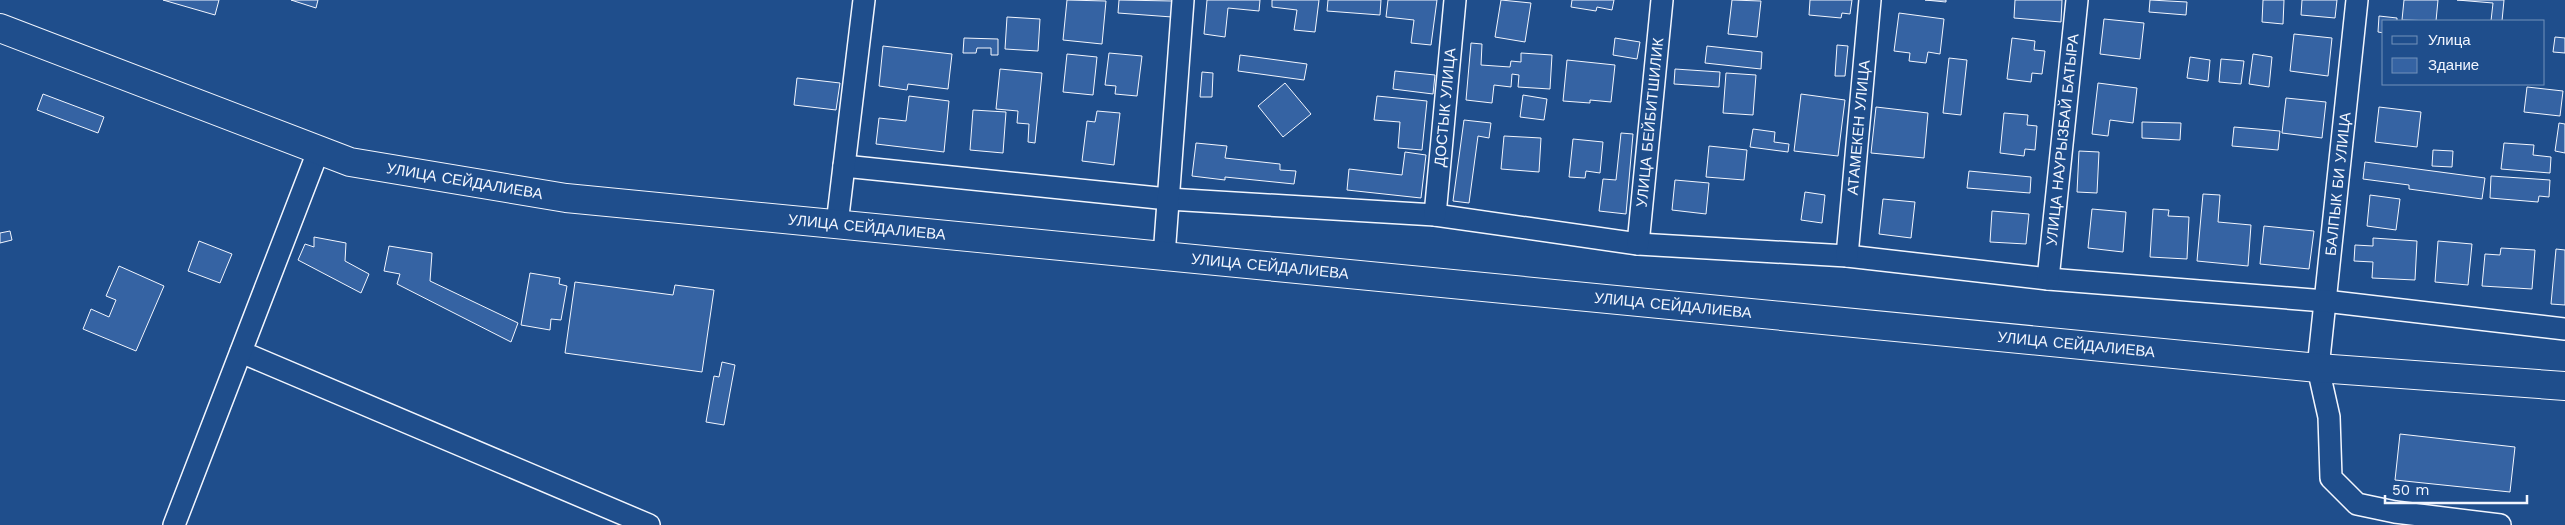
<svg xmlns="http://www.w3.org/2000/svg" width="2565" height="525" font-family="'Work Sans',sans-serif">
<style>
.building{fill:#3563a3;stroke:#f2f6ff}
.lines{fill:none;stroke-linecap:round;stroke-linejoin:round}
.minor-casing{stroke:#f2f6ff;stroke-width:24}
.major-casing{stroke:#f2f6ff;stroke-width:30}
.minor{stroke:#1f4e8c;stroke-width:21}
.major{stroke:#1f4e8c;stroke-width:28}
.labels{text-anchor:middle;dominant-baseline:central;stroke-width:4;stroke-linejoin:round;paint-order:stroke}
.street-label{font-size:15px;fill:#f2f6ff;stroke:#1f4e8c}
</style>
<rect width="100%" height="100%" fill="#1f4e8c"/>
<g class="building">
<path d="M163,0H219L215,15Z"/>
<path d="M291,0H318L316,8Z"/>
<path d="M1067,0L1106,1L1102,44L1063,40Z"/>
<path d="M1119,0L1173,1L1172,17L1118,13Z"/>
<path d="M1207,0H1260L1259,11L1228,8L1225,37L1204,34Z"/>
<path d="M1272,0H1319L1315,32L1294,30L1297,10L1272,7Z"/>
<path d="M1328,0H1381L1380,15L1327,11Z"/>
<path d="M1388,0H1437L1431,45L1411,43L1414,20L1386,17Z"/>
<path d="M1501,0L1531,3L1525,42L1495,37Z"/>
<path d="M1572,0H1614L1612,10L1597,7L1596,11L1571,7Z"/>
<path d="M1732,0L1761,1L1757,37L1728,34Z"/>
<path d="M1810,0H1852L1850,14L1842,13L1841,18L1809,15Z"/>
<path d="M1925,0H1946V2Z"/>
<path d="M2015,0H2062L2061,22L2014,18Z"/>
<path d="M2150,0L2187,2L2186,15L2149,12Z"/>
<path d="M2263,0H2284L2283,24L2262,22Z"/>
<path d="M2302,0H2337L2335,18L2301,15Z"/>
<path d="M2404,0H2438L2436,21L2402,20Z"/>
<path d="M2457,0H2504L2502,21H2491L2493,3Z"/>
<path d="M1899,13L1944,19L1940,54L1928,52L1926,63L1909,61L1910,53L1894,51Z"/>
<path d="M2379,16L2397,18V21H2384V33L2378,32Z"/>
<path d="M1007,17L1040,19L1038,51L1005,49Z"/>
<path d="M2104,19L2144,23L2140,59L2100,54Z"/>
<path d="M2294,34L2332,38L2328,76L2290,71Z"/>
<path d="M2555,37L2565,38V53L2553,52Z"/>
<path d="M964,38L998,39V55H991V48H977L976,53H963Z"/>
<path d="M1615,38L1640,42L1637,59L1613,55Z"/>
<path d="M2012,38L2035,41L2034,50L2045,51L2042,74L2032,73L2031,82L2007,79Z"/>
<path d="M1471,43L1482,44L1481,65L1510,67L1511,61L1521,62V53L1552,55L1550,89L1518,87L1519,75L1512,74L1511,87L1494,85L1492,103L1466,100Z"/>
<path d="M1837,45L1848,46L1845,76H1835Z"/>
<path d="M883,46L952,54L948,89L908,84L907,90L879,86Z"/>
<path d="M1707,46L1762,52L1761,69L1705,63Z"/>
<path d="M1109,53L1142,56L1137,96L1115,94L1116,86L1105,85Z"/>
<path d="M1067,54L1097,57L1093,95L1063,92Z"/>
<path d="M2253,54L2272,57L2269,87L2249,84Z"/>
<path d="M1240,55L1307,64L1304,80L1238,71Z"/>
<path d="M2190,57L2210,60L2208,81L2187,78Z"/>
<path d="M1949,58L1967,60L1961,115L1943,113Z"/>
<path d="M2221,59L2244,61L2241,84L2219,82Z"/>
<path d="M1567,60L1615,65L1611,102L1590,100V103L1563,101Z"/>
<path d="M1000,69L1042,73L1035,143L1028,142L1029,124L1017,123L1018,111L996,109Z"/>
<path d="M1675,69L1720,72L1719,87L1674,84Z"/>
<path d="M1395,71L1435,75L1433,94L1393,89Z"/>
<path d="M1202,72L1213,73L1212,97H1200Z"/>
<path d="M1726,73L1756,75L1753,115L1723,113Z"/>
<path d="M797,78L840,83L836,110L794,105Z"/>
<path d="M1285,83L1311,114L1283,137L1258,106Z"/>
<path d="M2098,83L2137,88L2133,123L2110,120L2108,136L2092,134Z"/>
<path d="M2527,87L2563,91L2560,116L2524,112Z"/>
<path d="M43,94L104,117L98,133L37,110Z"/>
<path d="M1801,94L1845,100L1838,156L1794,151Z"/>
<path d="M1523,95L1547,99L1544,120L1520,117Z"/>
<path d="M909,96L949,101L944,152L876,144L879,118L906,121Z"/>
<path d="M1377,96L1427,101L1422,150L1398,148L1400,122L1374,120Z"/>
<path d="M2286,98L2326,102L2322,138L2282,133Z"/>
<path d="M1876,107L1928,113L1924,158L1871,153Z"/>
<path d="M2379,107L2421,112L2417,147L2375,142Z"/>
<path d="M973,110L1006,112L1003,153L970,150Z"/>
<path d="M1097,111L1120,113L1114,165L1082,161L1087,121L1095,122Z"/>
<path d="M2004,113L2028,115L2027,125L2037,126L2035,150L2025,149L2024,156L2000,153Z"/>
<path d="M1464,120L1491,123L1489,138L1478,136L1469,203L1453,201Z"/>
<path d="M2142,122L2181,123L2180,140L2142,138Z"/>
<path d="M2559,123L2565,124V153L2555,151Z"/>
<path d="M2234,127L2280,131L2278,150L2232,146Z"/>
<path d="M1753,129L1775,132L1774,142L1789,144L1788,152L1750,147Z"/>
<path d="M1621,133L1633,134L1626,214L1599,211L1603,179L1616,180Z"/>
<path d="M1504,136L1541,138L1539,172L1501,169Z"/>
<path d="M1573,139L1603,142L1600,173L1586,171L1585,178L1569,177Z"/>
<path d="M1196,143L1227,146L1225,158L1280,164V170L1296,171L1294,184L1225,177V180L1192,176Z"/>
<path d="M2504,143L2534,145L2533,155L2551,157L2550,173L2501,169Z"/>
<path d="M1709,146L1747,150L1744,180L1706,177Z"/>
<path d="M2433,150L2453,151L2452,167L2432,166Z"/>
<path d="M2079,151L2099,152L2097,193L2077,192Z"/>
<path d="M1405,152L1426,155L1421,198L1347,190L1349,169L1402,175Z"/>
<path d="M2365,162L2485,178L2482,199L2409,189V185L2363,179Z"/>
<path d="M1969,171L2031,177L2030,193L1967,188Z"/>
<path d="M2491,176L2550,180L2549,197L2539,196L2538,202L2490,198Z"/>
<path d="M1675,180L1709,183L1706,214L1672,210Z"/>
<path d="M1805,192L1825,195L1822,223L1801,220Z"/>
<path d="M2203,194L2220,195L2218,222L2251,225L2248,266L2197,261Z"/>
<path d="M2370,195L2400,199L2396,230L2367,226Z"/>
<path d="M1883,199L1915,202L1911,238L1879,234Z"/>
<path d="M2092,209L2126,212L2123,252L2088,248Z"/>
<path d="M2153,209L2169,210L2168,216L2189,217L2187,259L2150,257Z"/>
<path d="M1992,211L2029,214L2026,244L1990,242Z"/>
<path d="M2264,226L2314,231L2309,269L2260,264Z"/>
<path d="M10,231L12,240L0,243V233Z"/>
<path d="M314,237L346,243L345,261L369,274L361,293L298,260L305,244L314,247Z"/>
<path d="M2373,238L2417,241L2415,280L2372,278L2373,262L2354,261L2355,245L2373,246Z"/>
<path d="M199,241L232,254L220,283L188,271Z"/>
<path d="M2438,241L2472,244L2468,285L2435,282Z"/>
<path d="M389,246L432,253L430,281L518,323L511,342L397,284L400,274L384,271Z"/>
<path d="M2501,248L2535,250L2532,289L2482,286L2485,254L2500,255Z"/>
<path d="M2556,249L2565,250V305L2551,304Z"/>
<path d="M119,266L164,286L136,351L83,329L91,309L109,317L116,300L106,296Z"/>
<path d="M530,273L560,278L559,284L567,286L561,320L551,319L550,330L521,325Z"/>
<path d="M575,282L673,295L675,285L714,290L702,372L565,353Z"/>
<path d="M722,362L735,365L724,425L706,422L714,376L719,377Z"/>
<path d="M2400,434L2515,447L2510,492L2395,480Z"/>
</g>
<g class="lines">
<g class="minor-casing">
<g id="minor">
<path d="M2357,0L2318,368L2329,417L2331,478L2357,504L2395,512L2500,525"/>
<path d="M844,166L1168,199L1435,215L1638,244L1847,256L2048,279L2325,301L2565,329"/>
<path id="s1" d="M1435,215L1455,0"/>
<path d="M837,224L864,0"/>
<path id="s2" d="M1638,244L1662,0"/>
<path d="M1164,256L1183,0"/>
<path id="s3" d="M1847,256L1870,0"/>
<path id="s4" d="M2048,279L2077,0"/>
<path d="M241,352L649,525"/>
<path d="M174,525L319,149"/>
</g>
</g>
<g class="major-casing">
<g id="major">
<path id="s5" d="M0,28L350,162L566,198L2318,368L2565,386"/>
</g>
</g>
<use href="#minor" class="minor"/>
<use href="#major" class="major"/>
</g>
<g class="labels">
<g class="street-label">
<text stroke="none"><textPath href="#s1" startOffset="108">ДОСТЫК УЛИЦА</textPath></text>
<text stroke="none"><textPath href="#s2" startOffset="122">УЛИЦА БЕЙБИТШИЛИК</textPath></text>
<text stroke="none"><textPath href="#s3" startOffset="129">АТАМЕКЕН УЛИЦА</textPath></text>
<text stroke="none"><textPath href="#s4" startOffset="140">УЛИЦА НАУРЫЗБАЙ БАТЫРА</textPath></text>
<text stroke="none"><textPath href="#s5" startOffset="491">УЛИЦА СЕЙДАЛИЕВА</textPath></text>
<text transform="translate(2338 184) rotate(-84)">БАЛПЫК БИ УЛИЦА</text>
<text stroke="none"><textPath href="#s5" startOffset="896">УЛИЦА СЕЙДАЛИЕВА</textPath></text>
<text stroke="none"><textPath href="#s5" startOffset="1301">УЛИЦА СЕЙДАЛИЕВА</textPath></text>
<text stroke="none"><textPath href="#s5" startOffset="1706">УЛИЦА СЕЙДАЛИЕВА</textPath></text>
<text stroke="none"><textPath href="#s5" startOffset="2111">УЛИЦА СЕЙДАЛИЕВА</textPath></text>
</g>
</g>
<rect x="2382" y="20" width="162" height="65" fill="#1f4e8c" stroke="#7391ba"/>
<rect x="2392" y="36" width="25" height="8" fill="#1f4e8c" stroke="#7391ba"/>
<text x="2428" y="45" font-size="15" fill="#f2f6ff">Улица</text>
<rect x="2392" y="58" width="25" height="15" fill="#3563a3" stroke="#7391ba"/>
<text x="2428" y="70" font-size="15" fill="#f2f6ff">Здание</text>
<path d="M2385 495v8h142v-8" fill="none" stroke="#f2f6ff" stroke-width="2.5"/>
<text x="2392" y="495" font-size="15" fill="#f2f6ff" stroke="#1f4e8c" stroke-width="4" paint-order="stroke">50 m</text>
</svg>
